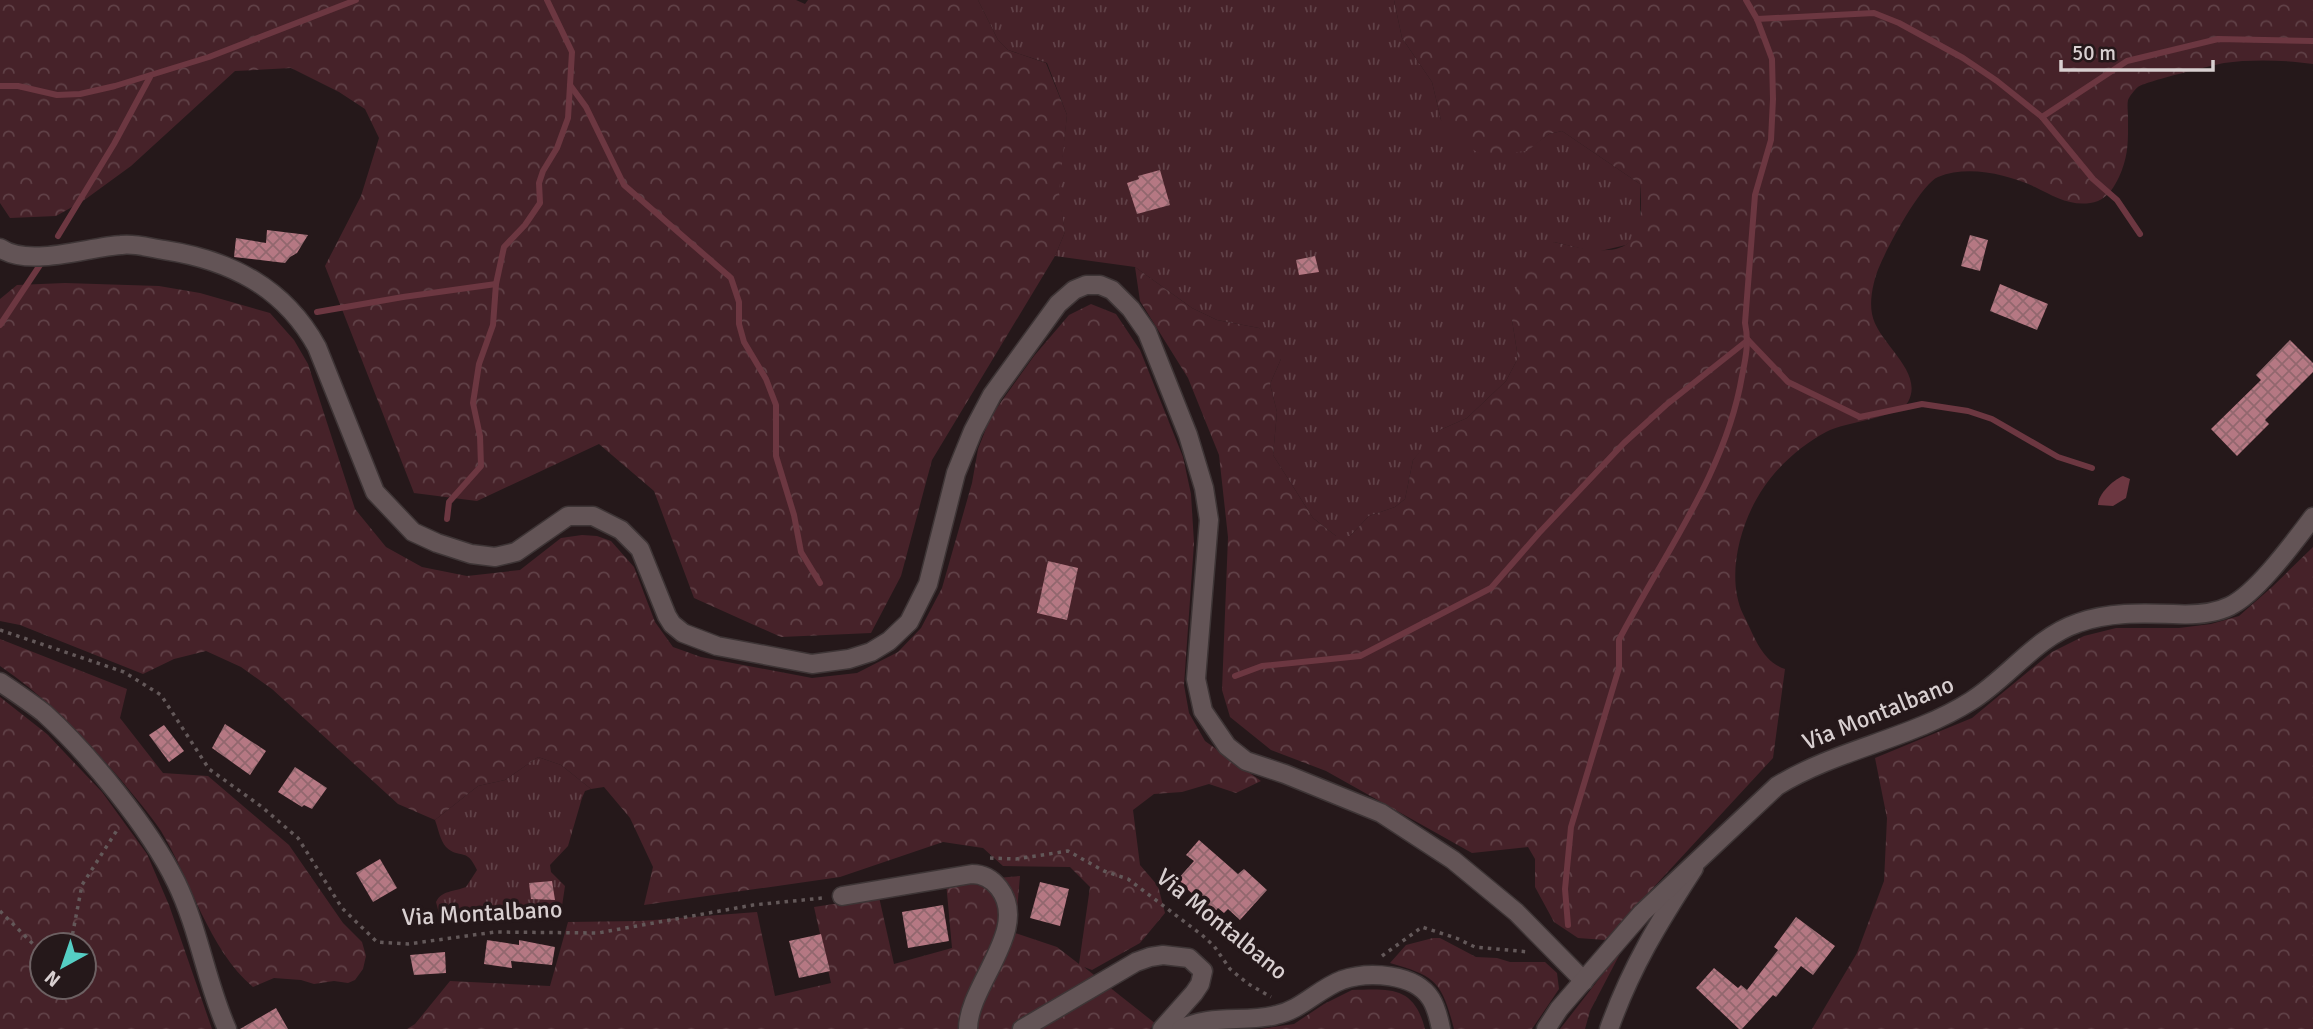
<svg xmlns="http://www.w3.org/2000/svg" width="2313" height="1029" font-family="Signika,sans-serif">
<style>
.grass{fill:url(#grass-tufts)}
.forest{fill:url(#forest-crowns);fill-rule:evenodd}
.water{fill:#6c3741}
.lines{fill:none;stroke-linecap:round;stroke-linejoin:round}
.stream{stroke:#6c3741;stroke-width:6}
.building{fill:url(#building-cross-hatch)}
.minor-casing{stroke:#3e3536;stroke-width:21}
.tertiary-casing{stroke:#3e3536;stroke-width:21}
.path{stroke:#635859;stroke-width:3.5;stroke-dasharray:3.5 5;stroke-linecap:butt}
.minor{stroke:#635456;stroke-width:18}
.tertiary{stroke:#635456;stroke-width:18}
.labels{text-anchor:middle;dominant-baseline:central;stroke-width:7;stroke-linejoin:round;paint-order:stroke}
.street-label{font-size:24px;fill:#d8cfd0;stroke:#25181a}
</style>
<defs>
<pattern id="grass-tufts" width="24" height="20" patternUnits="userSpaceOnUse" patternTransform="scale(1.75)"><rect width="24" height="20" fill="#462229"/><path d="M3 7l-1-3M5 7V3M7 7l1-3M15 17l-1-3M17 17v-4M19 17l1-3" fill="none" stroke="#604147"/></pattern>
<pattern id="forest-crowns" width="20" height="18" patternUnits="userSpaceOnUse" patternTransform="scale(1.75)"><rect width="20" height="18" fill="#462229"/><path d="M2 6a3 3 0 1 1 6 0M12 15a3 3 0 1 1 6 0" fill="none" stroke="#604147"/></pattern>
<pattern id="building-cross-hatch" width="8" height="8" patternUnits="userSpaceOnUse" patternTransform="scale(1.75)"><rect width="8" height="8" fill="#b57883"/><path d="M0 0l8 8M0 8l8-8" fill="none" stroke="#92676e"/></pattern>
</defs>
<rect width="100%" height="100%" fill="#25181a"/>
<g class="grass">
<path d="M978,0H1394L1402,38L1432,82L1441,120L1527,150L1549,134L1562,131L1640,184V224L1635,238L1626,245L1596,252L1554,242L1512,320L1518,358L1506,381L1467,418L1440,430L1413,460L1405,499L1395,507L1369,516L1350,536H1336L1313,518L1273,455L1277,412L1270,384L1281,359L1259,328L1217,320L1192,308L1135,267L1055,256L1065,232L1058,193L1067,115L1047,63L1008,50L998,40Z"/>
<path d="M538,757L561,765L591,789L585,791L582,798L568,846L550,865L551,872L565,886L562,906L556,917L490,912L441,921L436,902C442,890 454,892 466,887L477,870C466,846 460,860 446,847C440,840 438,828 435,820L478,786L505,780Z"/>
</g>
<g class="forest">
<path d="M0,0H796L805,4L808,0H978L998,40L1008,50L1046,63L1067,115L1059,193L1065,232L1055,256L932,460L901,576L871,633L781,637L694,598L654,491L599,444L477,501L414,493L325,266L361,196L379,138L365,109L339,92L291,68L235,71L131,166L83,201L56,216L10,218L0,203Z"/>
<path d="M1394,0H2313V64C2287,60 2250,59 2224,63C2213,65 2144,82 2138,87C2135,89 2129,97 2128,100C2127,105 2128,112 2128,117C2128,140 2129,155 2119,177C2114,187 2109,196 2098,201C2075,209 2055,197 2035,187C2006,174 1968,165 1938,177C1921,184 1888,246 1880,265C1874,278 1869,299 1872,314C1877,343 1925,371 1908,402C1899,418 1846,421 1826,432C1803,444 1779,465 1764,487C1741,520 1725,576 1743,614C1754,635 1761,661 1785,669L1773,758L1605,940L1578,938L1554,922L1535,887V859L1528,847L1472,853L1326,771L1271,750L1230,717L1222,690L1228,537L1219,455L1188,378L1140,301L1135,267L1192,308L1217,320L1259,328L1281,344V359L1270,384L1277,412L1273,455L1313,518L1336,536H1350L1369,516L1395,507L1405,499L1413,460L1430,439L1440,430L1467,418L1506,381L1518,358L1512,320L1518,281L1532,259L1554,242C1615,257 1647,259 1640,184L1562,131L1549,134L1527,151L1484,156L1458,141L1441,120L1432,82L1402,38Z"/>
<path d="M65,283L159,286L200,293L270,313L294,340L308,364L355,509L386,547L422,567L467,576L520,570L561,538L582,535L597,536L611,541L634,567L655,622L673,647L701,657L812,678L857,673L898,652L921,628L942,588L972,483L978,449L991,416L1034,356L1069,315L1091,304L1116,314L1140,350L1183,457L1191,494L1194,543L1184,685L1189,713L1205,741L1261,781L1236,793L1209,784L1182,792L1154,794L1133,810L1140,865L1158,886L1165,913L1140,943L1092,970L1084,967L1156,1024L1150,1029H407L415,1024L450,981L550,986L568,922L640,921L757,912L775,996L831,983L814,907L879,897L894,964L952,948L946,882L1020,876L1015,933L1057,947L1079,964L1090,887L1070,867L1003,866L983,848L943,842L840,877L644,905L653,867L630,818L604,787L591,789L561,765L538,757L505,780L478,786L435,820L398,804L272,689L241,667L206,651L174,659L143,674L20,625L0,621V299L17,285Z"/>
<path d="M2313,547V1029H1812L1857,953L1884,881L1887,818L1875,758L1972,718L2052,652L2084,636L2116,628H2179L2211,624L2239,616L2272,587Z"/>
<path d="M0,639L127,689L120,718L163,773L208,776L289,845L343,923L362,942L366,956L363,969L355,980L348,983L334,981L314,984L301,980L274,978L253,987C208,949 191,880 161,831C149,813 134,796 121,780C85,738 46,697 0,666Z"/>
<path d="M0,697L47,734L102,792L147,854L169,905L212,1029H0ZM42,945H84V987H42Z"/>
<path d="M1433,938H1440L1476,957L1497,958L1510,962H1545L1557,973L1559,989L1532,1029H1454C1442,982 1436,976 1390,963L1406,945Z"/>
<path d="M1623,948L1590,1011L1585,1029H1560Z"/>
<path d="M1352,990C1391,989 1414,986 1425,1029H1260L1294,1024L1324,1004Z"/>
</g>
<path class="water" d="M2123,476L2130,479L2126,498L2113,506L2098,505C2098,494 2113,480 2123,476Z"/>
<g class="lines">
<g class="stream">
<path d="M1757,19L1874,13L1899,23L1963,58L1997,81L2042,117L2093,179L2117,200L2140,234"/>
<path d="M570,85L586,107L624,185L731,278L739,302V324L744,342L766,379L776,405V456L794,515L801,552L820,583"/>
<path d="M0,86H18L57,95L80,94L115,86L209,57L356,0"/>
<path d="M2042,117L2127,61L2218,39L2313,41"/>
<path d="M58,236L114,144L150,77"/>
<path d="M317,312L403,297L496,284"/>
<path d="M0,325L40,265"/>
<path d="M1748,340L1788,382L1860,417L1922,404L1968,411L1992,419L2058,457L2092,468"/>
<path d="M447,519L449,502L481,466L480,436L473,403L479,364L493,325L496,284L504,247L525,225L540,203L539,183L543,171L557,148L568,118L572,52L547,0"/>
<path d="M1235,676L1262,666L1360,656L1491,588L1539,533L1624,443L1666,405L1748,340"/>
<path d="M1568,925L1565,889L1571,827L1619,668V640C1663,555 1726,472 1742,376C1746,357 1749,342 1745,323L1755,195L1771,140L1773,99L1772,59L1757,19L1746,0"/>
</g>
</g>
<g class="building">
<path d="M1160,170L1170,205L1137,214L1127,183L1139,179L1138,176Z"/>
<path d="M267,230L308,235L297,253L290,257L285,263L234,257L236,238L266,243Z"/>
<path d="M1970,235L1988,240L1980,271L1961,266Z"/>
<path d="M1315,256L1319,272L1299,275L1296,260Z"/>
<path d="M2000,284L2048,304L2037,330L1990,311Z"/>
<path d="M2290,340L2313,363V372L2265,420L2269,424L2237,456L2211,429L2261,380L2256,375Z"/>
<path d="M1048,561L1078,568L1067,620L1037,613Z"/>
<path d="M225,724L266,751L250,775L212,748Z"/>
<path d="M164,725L184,751L169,762L149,735Z"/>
<path d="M295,767L327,788L312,809L304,805L302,807L278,792Z"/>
<path d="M1199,840L1238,874L1244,869L1267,890L1240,920L1228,909L1224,913L1218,908L1214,913L1177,880L1194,861L1186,855Z"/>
<path d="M380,859L397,888L373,902L356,873Z"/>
<path d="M552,881L555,900L531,899L529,883Z"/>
<path d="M1040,882L1069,889L1060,926L1030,918Z"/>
<path d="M943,905L949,941L908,948L902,912Z"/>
<path d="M1796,917L1835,946L1813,975L1801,966L1776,997L1773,995L1742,1029H1739L1696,988L1714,968L1738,988L1741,985L1747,990L1778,950L1774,947Z"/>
<path d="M821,934L830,971L799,978L789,941Z"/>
<path d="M487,940L519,945V940L555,947L552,965L511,961L512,968L484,964Z"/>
<path d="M445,952L446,973L414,975L410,955Z"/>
<path d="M276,1008L288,1029H240Z"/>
</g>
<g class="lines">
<g class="minor-casing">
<g id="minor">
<path d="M842,896L972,874C983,874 992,879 999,888C1031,929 968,985 968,1029"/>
<path d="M1022,1029L1136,962L1150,957L1163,955L1189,958L1203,971L1200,984L1194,993L1162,1029"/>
<path d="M1609,1029C1631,967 1659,922 1694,868"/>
</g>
</g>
<g class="tertiary-casing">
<g id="tertiary">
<path d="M0,248C29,268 87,247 121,245C135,243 150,248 164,250C230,260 284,287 317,347L375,492L413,532L437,543L471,554L495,557L516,552L568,516H593L621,530L640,549L667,616L672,624L683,633L717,646L812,664L849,659L871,652L889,641L909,622L928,584L956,473L973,431L992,395L1058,304L1074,290L1086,285H1100L1112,290L1131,309L1147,332L1188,435L1204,488L1209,520L1196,679L1203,711L1227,746L1246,761L1285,774L1381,813L1453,860L1516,912L1584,981"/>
<path d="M0,682C15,692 30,702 44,713C89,754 149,827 176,882C199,929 206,982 227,1029"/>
<path d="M1181,1029C1210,1014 1245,1023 1276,1015C1301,1010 1318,989 1342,980C1368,971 1415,973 1431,999C1436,1007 1439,1019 1441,1029"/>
<path d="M1546,1029L1559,1009L1642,913L1777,786C1837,749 1911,739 1971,701C2008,678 2036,637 2078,623C2108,612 2141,613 2173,614C2190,615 2214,614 2230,606C2257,593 2294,542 2313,517"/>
</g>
</g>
<g class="path">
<path d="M0,630L124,672L161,695L209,769L262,807L298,838L342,908L377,942L408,944L495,932L598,933L753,905L823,898"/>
<path d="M990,858L1016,859L1068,851L1104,871L1128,879L1202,935L1214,946L1230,969L1247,983L1271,997"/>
<path d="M0,911L42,953"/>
<path d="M60,945L72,937L82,885L119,827"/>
<path d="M1382,956L1422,927L1456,938L1475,947L1529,952"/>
</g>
<use href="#minor" class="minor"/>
<use href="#tertiary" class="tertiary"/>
</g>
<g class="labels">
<g class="street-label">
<text transform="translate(1878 713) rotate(-22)">Via Montalbano</text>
<text transform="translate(482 913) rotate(-3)">Via Montalbano</text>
<text transform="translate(1222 924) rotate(39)">Via Montalbano</text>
</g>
</g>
<g transform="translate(63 966) rotate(220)"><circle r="33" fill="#25181a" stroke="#6d6163" stroke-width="2"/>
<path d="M0-5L12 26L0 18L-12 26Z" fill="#55cec4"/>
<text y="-10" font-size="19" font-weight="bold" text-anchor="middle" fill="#d8cfd0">N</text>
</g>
<path d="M2061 60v10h152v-10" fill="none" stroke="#d8cfd0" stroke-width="3.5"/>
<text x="2072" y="60" font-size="21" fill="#d8cfd0" stroke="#25181a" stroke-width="5" paint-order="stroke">50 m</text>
</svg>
